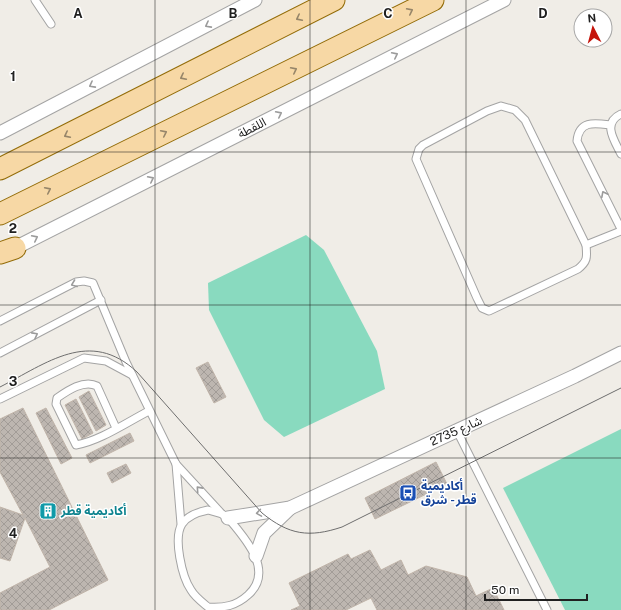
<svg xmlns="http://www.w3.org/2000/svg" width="621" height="610" font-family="'Public Sans','Noto Sans Arabic',sans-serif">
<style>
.pitch{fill:#89dabf}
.building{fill:url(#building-cross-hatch);stroke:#c1b5aa}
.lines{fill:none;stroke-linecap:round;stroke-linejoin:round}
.lane-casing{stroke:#a4a4a4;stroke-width:9}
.street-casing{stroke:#a4a4a4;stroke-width:15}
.primary-casing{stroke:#936c08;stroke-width:23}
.lane{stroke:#fff;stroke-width:7}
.street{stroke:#fff;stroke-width:13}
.primary{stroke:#f7d8a5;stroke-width:21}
.tram{stroke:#6e6e6e;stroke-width:1}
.oneway{stroke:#968569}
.oneway2{stroke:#9b9b9b}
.grid{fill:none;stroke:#202020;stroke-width:1;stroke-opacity:0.55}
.labels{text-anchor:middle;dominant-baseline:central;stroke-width:3;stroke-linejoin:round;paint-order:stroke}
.street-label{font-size:12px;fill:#202020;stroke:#fff}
.transit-label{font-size:12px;font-weight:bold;fill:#164399;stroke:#fff;text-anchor:start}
.culture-label{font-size:12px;font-weight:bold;fill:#0d838f;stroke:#fff;text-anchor:start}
.grid-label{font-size:13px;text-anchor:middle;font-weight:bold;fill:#202020;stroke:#fff;stroke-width:3;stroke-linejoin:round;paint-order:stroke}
</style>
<defs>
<pattern id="building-cross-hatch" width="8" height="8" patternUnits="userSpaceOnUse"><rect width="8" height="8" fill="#bdb6b0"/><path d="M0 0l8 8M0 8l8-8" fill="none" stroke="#a29c97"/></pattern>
</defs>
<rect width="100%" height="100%" fill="#f0ede7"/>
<g class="pitch">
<path d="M306,235L324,250L377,351L385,389L284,437L264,420L209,310L208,283Z"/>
<path d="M621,429V610H565L503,488Z"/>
</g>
<g class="building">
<path d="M208,362L226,397L214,403L196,368Z"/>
<path d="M89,391L106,425L96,431L79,397Z"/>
<path d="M76,399L93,433L82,439L65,405Z"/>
<path d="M23,408L108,580L49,610H0V593L50,567L25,518L10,561L0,558V507L23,515L0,472V419Z"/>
<path d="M46,408L72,458L61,464L36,413Z"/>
<path d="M130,433L134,441L90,463L86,455Z"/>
<path d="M436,462L447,484L375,519L365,498Z"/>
<path d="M126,464L131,473L112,483L107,473Z"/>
<path d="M370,550L381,570L401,560L408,575L426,566L467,577L476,596L493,588L504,610H377L371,598L346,610H291L300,606L289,583L348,554L351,559Z"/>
</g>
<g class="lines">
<g class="lane-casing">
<g id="lane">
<path d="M35,0L51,24"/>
<path d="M501,106L515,110L525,120L586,245C587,257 588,261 578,269L489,311L482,308L477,298L416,159L419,149L423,145L487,111Z"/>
<path d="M621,114C602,123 614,140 621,154"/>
<path d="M610,125C595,123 579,120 577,141L621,229"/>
<path d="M586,245L621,231"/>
<path d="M0,321L76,282L84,281L93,283L126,362L176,464L222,514"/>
<path d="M0,353L101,300"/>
<path d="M0,399L84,358L106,361L132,375"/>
<path d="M116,428L97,386C84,379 67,391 57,398L56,404L76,445C100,441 127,422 149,411"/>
<path d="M457,431L547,610"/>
<path d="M176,464L181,524"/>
<path d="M208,510L222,514L228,518C245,538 275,571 248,595C236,606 224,608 208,607C202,602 195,597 191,590C182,577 173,538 182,524C188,515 198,512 208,510Z"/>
</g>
</g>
<g class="street-casing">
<g id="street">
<path d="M0,133L255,0"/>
<path d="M9,251L504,0"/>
<path d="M228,518L290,508L575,376L621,353"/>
<path d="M256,556L264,533L290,508"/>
</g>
</g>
<g class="primary-casing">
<g id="primary">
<path d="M0,169L334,0"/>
<path d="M0,214L433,0"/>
<path d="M0,253L15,248"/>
</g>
</g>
<use href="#lane" class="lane"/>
<use href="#street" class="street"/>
<use href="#primary" class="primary"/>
<path class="tram" d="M0,387C47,363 90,328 137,372L262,513C289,535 309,538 342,527L621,388"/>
</g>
<defs><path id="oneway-chevron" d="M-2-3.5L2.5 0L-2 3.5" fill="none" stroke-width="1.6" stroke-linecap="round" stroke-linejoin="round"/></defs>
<g class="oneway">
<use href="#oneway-chevron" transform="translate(410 11) rotate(-27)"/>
<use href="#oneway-chevron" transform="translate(299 18) rotate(153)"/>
<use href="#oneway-chevron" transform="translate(294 70) rotate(-27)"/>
<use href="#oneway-chevron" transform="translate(183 77) rotate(153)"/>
<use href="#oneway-chevron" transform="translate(164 133) rotate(-26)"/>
<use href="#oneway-chevron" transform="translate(67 135) rotate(153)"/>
<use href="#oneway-chevron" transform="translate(48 190) rotate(-26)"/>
</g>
<g class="oneway2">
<use href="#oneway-chevron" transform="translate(208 25) rotate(152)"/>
<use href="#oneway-chevron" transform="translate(395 55) rotate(-27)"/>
<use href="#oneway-chevron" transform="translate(92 85) rotate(152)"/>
<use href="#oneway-chevron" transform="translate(279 114) rotate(-27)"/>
<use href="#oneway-chevron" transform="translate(151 179) rotate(-27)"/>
<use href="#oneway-chevron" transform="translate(604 194) rotate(-117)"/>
<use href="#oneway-chevron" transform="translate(35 238) rotate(-27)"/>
<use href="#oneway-chevron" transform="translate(74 284) rotate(159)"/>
<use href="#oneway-chevron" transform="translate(35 335) rotate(-28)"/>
<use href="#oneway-chevron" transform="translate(199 489) rotate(-132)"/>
<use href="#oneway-chevron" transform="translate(259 513) rotate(171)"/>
</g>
<path class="grid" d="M155,0V610M310,0V610M466,0V610M0,152H621M0,305H621M0,458H621"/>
<defs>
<g id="bus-square" transform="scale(0.9)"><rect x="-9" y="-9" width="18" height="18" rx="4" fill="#1a4fb4" stroke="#fff"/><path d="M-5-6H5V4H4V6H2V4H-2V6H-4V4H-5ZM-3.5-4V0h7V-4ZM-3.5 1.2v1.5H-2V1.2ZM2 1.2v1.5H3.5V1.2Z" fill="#fff"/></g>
<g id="building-square" transform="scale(0.9)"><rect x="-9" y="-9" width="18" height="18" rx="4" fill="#0f9aa8" stroke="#fff"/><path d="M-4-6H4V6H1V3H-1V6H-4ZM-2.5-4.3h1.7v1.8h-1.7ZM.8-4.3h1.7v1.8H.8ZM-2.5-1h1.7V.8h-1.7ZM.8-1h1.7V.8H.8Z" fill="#fff"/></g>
</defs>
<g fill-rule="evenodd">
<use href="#bus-square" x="408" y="493"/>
<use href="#building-square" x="48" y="511"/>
</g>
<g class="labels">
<g class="street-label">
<text transform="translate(252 128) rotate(-27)">اللقطة</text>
<text transform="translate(456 431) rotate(-24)">شارع 2735</text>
</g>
<g class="transit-label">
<text x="421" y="486">أكاديمية<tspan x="421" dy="14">قطر - شرق</tspan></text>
</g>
<g class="culture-label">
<text x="61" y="511">أكاديمية قطر</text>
</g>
</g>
<g class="grid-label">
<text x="78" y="18">A</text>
<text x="233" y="18">B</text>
<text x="388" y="18">C</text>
<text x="543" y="18">D</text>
<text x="13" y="81">1</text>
<text x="13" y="233">2</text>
<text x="13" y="386">3</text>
<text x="13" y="538">4</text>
</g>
<g transform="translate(593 28) rotate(354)"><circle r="19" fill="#ffffff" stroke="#a6a6a6"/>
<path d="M0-3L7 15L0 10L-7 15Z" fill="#c5140b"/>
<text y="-6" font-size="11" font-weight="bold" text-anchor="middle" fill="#202020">N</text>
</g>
<path d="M485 594v6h102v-6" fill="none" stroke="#202020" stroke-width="2"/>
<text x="491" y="594" font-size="12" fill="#202020" stroke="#ffffff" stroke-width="3" paint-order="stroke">50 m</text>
</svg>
